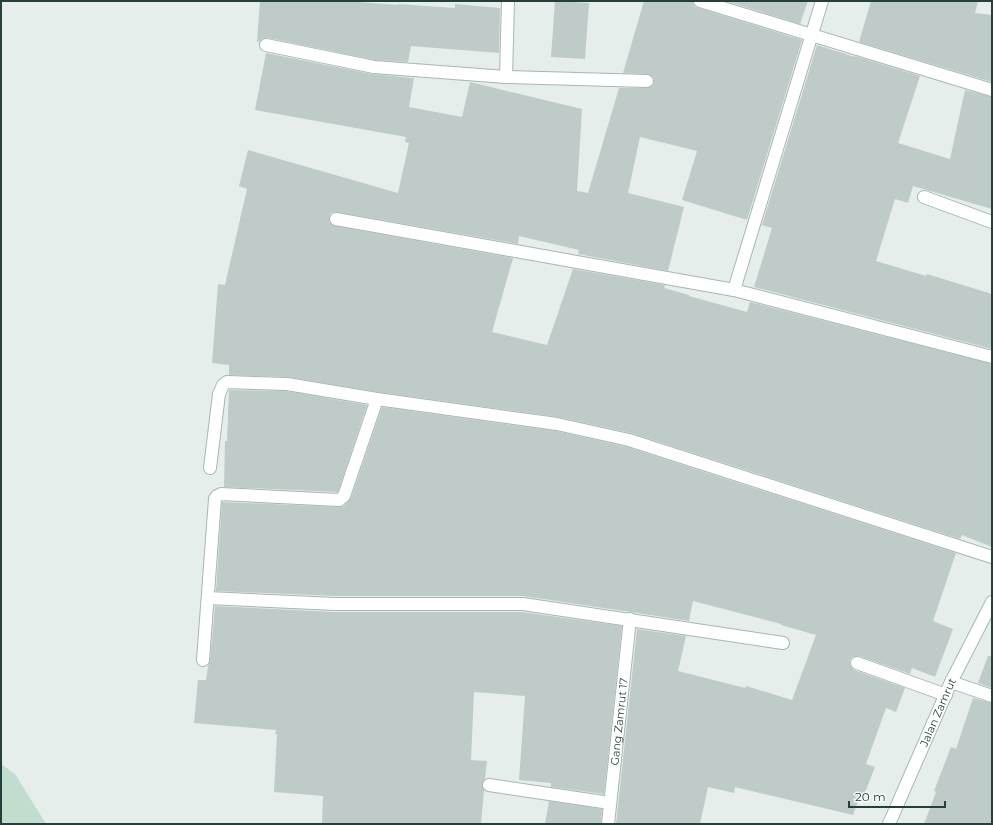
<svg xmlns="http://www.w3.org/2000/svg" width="993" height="825" font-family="Montserrat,sans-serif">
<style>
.green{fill:#c0ddcd}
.building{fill:#becbc8}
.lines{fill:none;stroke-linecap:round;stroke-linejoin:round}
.minor-casing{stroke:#a8b6b3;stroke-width:14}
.minor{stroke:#fff;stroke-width:12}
.labels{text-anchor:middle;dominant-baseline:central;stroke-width:3;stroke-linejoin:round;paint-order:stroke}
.street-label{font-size:11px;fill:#253f3c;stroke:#f6faf9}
</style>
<rect width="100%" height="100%" fill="#e5eeeb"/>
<path class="green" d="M1,764L15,774L46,824H1Z"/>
<g class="building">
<path d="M260,1H345L398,5V4L455,8V4L500,8L499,53L411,46L408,62L375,60L268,38H263L259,42H257Z"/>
<path d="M555,1L589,3L585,59L551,57Z"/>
<path d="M644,1H693L694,6L698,8L802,40L747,220L682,200L697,151L640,137L628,193L684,207L668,271L578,254L579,250L519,236L518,244L337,212H333L330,214L329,222L335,226L513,258L492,332L547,345L573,269L665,285L664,288L689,295V296L747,312L750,302L992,364V547L962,535L960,539L631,433L558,417L378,392L288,377L229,375V365L212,363L218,284L225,285L247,189L239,186L248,150L398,193L409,143L405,142L406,137L255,110L266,53L372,74L414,78L409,107L462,117L470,82L582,109L577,191L588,193L619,88H647L653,85L654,82L653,77L648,74L623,73Z"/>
<path d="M726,1H808L800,24Z"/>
<path d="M871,1H978L975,13L992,15V82L859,42Z"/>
<path d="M817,45L855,57V56L920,76L898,143L950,159L965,90L992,97V209L913,186L908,203L895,199L876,261L926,276L927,274L992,294V349L754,287L772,228L762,225Z"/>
<path d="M229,390L286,391L367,405L338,492L224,487L225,441H227Z"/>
<path d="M382,407L556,431L627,447L956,553L933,621L953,629L935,677L912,668L910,674L859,656L852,657L850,660V665L854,670L905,688L896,712L886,708L866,764L875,767L864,795L861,793L853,815L735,787L734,793L708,787L700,824H616L637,629L686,636L678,671L745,688L746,686L792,700L816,635L781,625V624L693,601L689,621L631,612L523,596H335L216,591L222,502L339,507L344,506L351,498Z"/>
<path d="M215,606L335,612H522L622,626L604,794L551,787V783L519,780L525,696L474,692L471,760L487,761L485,779L482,784L484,791L481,824H322L323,796L274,792L277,734H275L276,730L194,723L198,680H206L208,666L210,661Z"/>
<path d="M988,656H992V688L978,683Z"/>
<path d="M973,698L992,703V824H924L936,792L934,791L951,747L956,749Z"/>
<path d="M549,801L602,809L601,824H545Z"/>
</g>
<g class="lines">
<g class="minor-casing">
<g id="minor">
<path d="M508,1L506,77L647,81"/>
<path d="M700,1L992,90"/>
<path d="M266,45L374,67L506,77"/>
<path d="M924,197L992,222"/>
<path d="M336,219L734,290L992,357"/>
<path d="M734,290L822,1"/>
<path d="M210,468L219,394L223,385L227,382L287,384L377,399"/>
<path d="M208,598L335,604H523L783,643"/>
<path d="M203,660L215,499L217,496L221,494L339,500L344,496L377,399L557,424L629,440L992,557"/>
<path d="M857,663L946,695"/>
<path d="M951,682L992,696"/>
<path d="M489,785L610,803"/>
<path id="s1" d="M608,824L630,619"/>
<path id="s2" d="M889,824L951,682L992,602"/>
</g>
</g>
<use href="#minor" class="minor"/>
</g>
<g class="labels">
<g class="street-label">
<text stroke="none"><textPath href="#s2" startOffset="122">Jalan Zamrut</textPath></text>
<text stroke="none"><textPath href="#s1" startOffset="103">Gang Zamrut 17</textPath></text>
</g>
</g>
<rect width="993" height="825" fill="none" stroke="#253f3c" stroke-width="4"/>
<path d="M849 801v6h96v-6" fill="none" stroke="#253f3c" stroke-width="2"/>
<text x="855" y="801" font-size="12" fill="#253f3c" stroke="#f6faf9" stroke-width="3" paint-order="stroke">20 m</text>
</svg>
